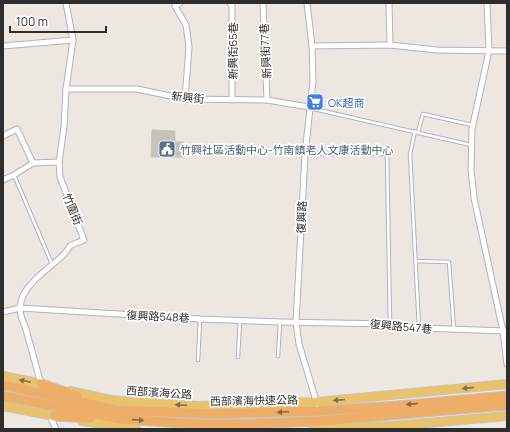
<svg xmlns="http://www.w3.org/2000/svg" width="510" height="432" font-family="Manrope,'Noto Sans TC',sans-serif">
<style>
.building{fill:#c6c2bc;stroke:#c9c3ba}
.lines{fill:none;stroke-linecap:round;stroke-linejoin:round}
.service-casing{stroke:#b1b3bc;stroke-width:4.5}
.minor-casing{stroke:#b1b3bc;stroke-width:7}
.primary-casing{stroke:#c4c4c4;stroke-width:10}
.trunk-casing{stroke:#c4c4c4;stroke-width:11}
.service{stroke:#fff;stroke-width:2.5}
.minor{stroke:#fff;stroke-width:5}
.primary{stroke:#e9c26a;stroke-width:8}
.trunk{stroke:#efae67;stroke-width:9}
.oneway{fill:#827048}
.oneway2{fill:#846747}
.labels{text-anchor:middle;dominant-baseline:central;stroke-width:3.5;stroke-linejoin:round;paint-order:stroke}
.street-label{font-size:11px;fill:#2d2d2d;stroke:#fff}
.shop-label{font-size:11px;fill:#366cbe;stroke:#fff;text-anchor:start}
.service-label{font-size:11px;fill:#4e5e75;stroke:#fff;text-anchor:start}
</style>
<rect width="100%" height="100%" fill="#ede7e1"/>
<path class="building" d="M152,130L175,131V142H183V157H151Z"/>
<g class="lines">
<g class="service-casing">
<g id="service">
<path d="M310,108L471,145"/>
<path d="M415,131L410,154L419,328"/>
<path d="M418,132L423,114L472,125"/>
<path d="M305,154H387L390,323"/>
<path d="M14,175L52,264"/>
<path d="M416,261L449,262L454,330"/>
<path d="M278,356L280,322"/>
<path d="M238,357L240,320"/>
<path d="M198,360L200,319"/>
</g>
</g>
<g class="minor-casing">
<g id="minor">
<path d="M180,3L175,6L186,25L189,47L185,99"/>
<path d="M230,3L232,5V100"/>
<path d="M263,3L267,100"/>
<path d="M307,3L312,46L313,81L305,154L296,322L299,344L317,404"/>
<path d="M389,3L390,45"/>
<path d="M487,3L489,51L472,129L471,169L474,198L503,331L507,364"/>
<path d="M3,46L73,40"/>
<path d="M312,46L390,45L437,50L507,51"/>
<path d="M66,89H137L185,99L267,100L309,107"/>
<path d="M3,136L17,129L33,163"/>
<path d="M3,180L14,175L33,163L59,162"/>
<path d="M3,312L20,308L200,319L280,322L390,324L419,328L507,331"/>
<path d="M41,384L25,326C8,294 40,276 60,258C64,255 67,250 70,246C74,243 80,242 84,240L60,177L59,162L64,127L66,89L73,40L66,3"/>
<path d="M50,416L56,429"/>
</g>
</g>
<g class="primary-casing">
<g id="primary">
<path d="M3,376L47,385"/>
<path d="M70,391L111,400L198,406L316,402L507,384"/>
<path d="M3,406L59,417"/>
<path d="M82,421L136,429"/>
<path d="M313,429L393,426L507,416"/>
</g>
</g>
<g class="trunk-casing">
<g id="trunk">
<path d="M41,384L77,396"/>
<path d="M3,385L116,410L213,414L318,411L397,406L507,396"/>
<path d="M3,396L121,419L196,424H248L320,421L507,405"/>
<path d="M54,416L91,418"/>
</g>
</g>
<use href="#service" class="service"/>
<use href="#minor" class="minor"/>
<use href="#primary" class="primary"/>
<use href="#trunk" class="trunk"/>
</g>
<defs><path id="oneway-solid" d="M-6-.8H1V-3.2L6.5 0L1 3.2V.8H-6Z"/></defs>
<g class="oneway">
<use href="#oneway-solid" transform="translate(25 381) rotate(-168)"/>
<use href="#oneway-solid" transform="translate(468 388) rotate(175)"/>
<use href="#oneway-solid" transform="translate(339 400) rotate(175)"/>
<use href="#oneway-solid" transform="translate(181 405) rotate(-176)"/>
</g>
<g class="oneway2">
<use href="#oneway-solid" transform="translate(412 404) rotate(175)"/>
<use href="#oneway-solid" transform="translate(283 412) rotate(178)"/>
<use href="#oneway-solid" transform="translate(138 420) rotate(4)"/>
</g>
<defs>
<g id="supermarket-square" transform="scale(0.9)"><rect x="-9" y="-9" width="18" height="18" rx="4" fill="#3f7fe0" stroke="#fff"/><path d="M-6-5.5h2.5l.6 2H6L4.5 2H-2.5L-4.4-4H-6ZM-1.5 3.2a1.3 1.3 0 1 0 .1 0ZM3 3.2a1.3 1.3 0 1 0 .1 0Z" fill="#fff"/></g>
<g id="civic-square" transform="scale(0.9)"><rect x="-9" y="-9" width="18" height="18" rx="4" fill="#5c6f8a" stroke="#fff"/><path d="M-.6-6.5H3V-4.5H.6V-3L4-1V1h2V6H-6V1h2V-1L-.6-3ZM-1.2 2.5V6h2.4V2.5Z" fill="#fff"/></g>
</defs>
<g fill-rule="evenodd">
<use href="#supermarket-square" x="315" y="102"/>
<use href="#civic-square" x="167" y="149"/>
</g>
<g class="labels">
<g class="street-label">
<text transform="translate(232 51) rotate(-90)">新興街65巷</text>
<text transform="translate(265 51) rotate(-93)">新興街77巷</text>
<text transform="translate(188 97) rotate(6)">新興街</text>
<text transform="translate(73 209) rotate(68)">竹圍街</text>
<text transform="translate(301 217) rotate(-87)">復興路</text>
<text transform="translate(158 316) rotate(3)">復興路548巷</text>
<text transform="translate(401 326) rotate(5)">復興路547巷</text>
<text transform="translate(159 392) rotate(4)">西部濱海公路</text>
<text transform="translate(254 400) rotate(-1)">西部濱海快速公路</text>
</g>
<g class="shop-label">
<text x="328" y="102">OK超商</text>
</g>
<g class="service-label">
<text x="180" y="149">竹興社區活動中心-竹南鎮老人文康活動中心</text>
</g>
</g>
<rect width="510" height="432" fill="none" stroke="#2d2d2d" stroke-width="8"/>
<path d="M10 26v6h96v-6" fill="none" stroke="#2d2d2d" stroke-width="2"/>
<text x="16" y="26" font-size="12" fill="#2d2d2d" stroke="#ffffff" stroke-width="3" paint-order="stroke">100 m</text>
</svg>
